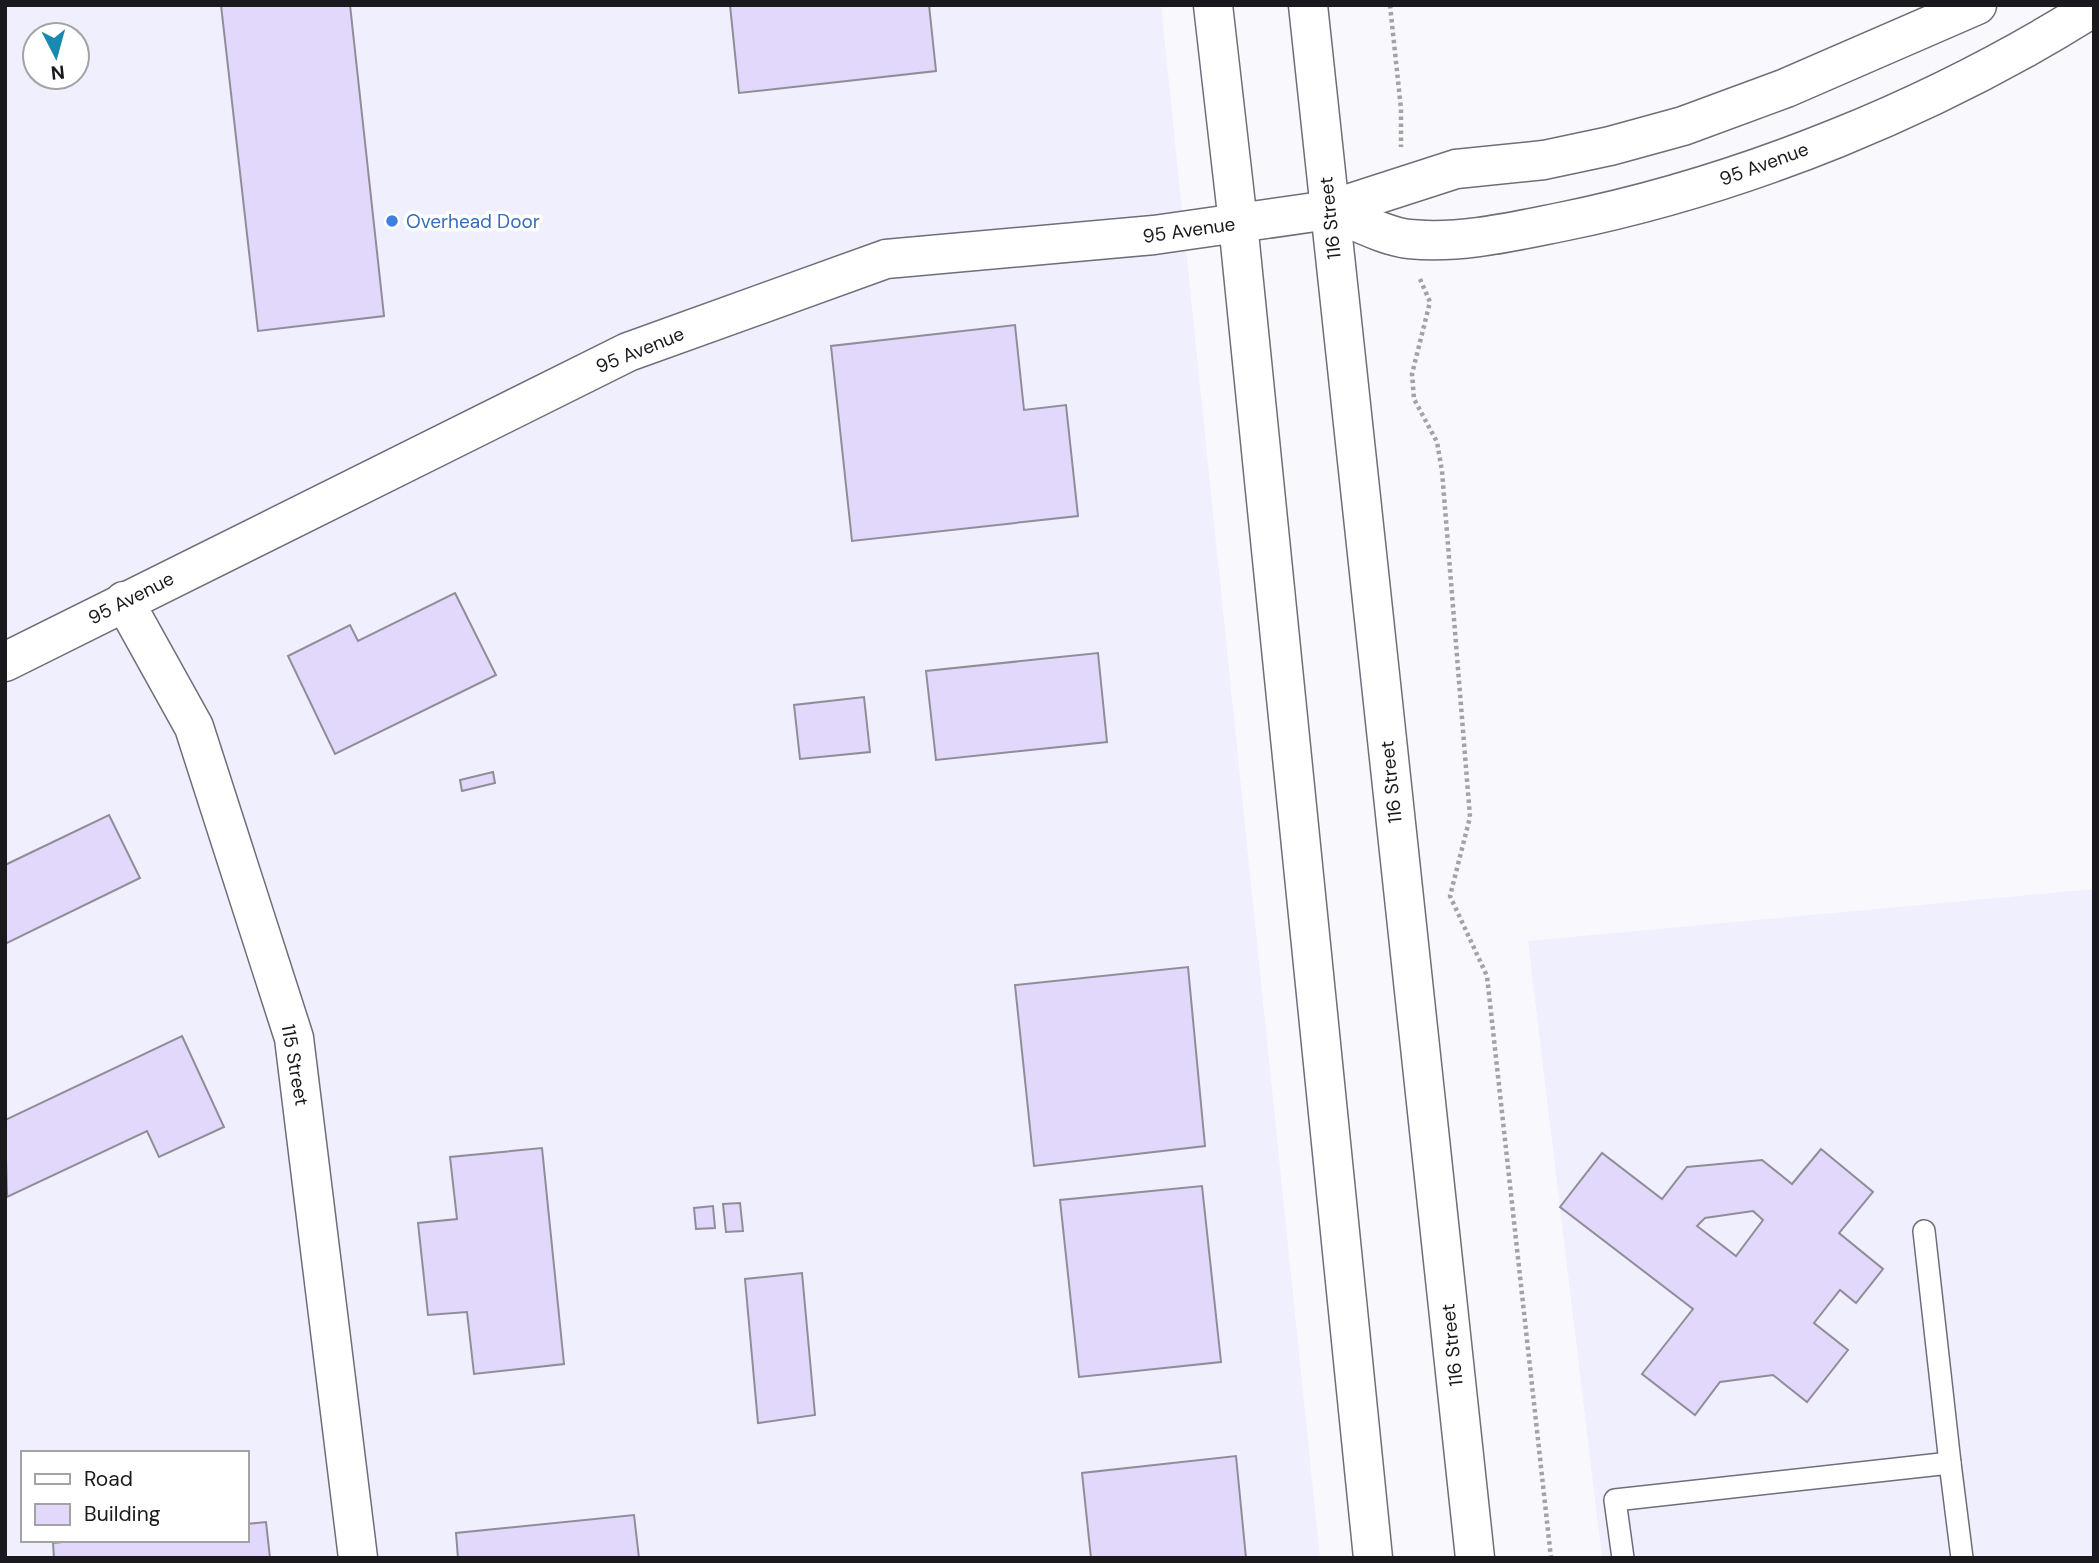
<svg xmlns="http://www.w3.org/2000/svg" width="2099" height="1563" font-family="'DM Sans',sans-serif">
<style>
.built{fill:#f0effe;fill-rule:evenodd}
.building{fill:#e1d8fb;stroke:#908d97;stroke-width:2;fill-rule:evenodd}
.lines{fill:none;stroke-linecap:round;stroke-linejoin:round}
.lane-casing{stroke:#6e6e78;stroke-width:24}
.street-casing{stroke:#6e6e78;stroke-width:41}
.secondary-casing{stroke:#6e6e78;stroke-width:41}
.path{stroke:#a3a3a7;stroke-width:4.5;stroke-dasharray:3.5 3.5;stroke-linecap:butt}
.lane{stroke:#fff;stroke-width:21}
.street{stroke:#fff;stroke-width:38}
.secondary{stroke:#fff;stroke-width:38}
.shop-dot{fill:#3f7fe0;stroke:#fff;stroke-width:2.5}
.labels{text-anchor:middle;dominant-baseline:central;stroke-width:7;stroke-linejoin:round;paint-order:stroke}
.street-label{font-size:19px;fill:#1a1a1e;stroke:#fff}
.shop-label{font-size:19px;fill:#366cbe;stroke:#fff;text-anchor:start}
</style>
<rect width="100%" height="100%" fill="#f9f9fd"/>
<g class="built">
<path d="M5,5H1161L1320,1558H5ZM35,35H77V77H35ZM23,1453H247V1540H23Z"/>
<path d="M2094,889V1558H1602L1528,941Z"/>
</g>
<g class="building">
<path d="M221,5H350L384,316L258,331Z"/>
<path d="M730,5H929L936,71L739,93Z"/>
<path d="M1015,325L1024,410L1066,405L1078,516L852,541L831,346Z"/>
<path d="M455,593L496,675L335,754L288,656L350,625L358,641Z"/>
<path d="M1098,653L1107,742L936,760L926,671Z"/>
<path d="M864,697L870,752L800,759L794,705Z"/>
<path d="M493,772L495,783L462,791L460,780Z"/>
<path d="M109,815L140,878L5,944V865Z"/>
<path d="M1188,967L1205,1146L1034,1166L1015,985Z"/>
<path d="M182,1036L224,1127L159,1157L147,1131L7,1197L5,1120Z"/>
<path d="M542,1148L564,1364L474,1374L467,1312L428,1315L418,1223L457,1219L450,1157Z"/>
<path d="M1821,1149L1873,1192L1839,1233L1883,1269L1856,1303L1840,1290L1814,1323L1848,1350L1807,1402L1773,1375L1720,1382L1695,1415L1642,1374L1693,1309L1560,1207L1602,1153L1662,1199L1687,1167L1762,1160L1792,1184ZM1753,1211L1763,1220L1736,1256L1697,1226L1705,1218Z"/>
<path d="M1202,1186L1221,1362L1079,1377L1060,1200Z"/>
<path d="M740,1203L743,1231L726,1232L723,1204Z"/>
<path d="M713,1206L715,1228L696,1229L694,1208Z"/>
<path d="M802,1273L815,1415L758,1423L745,1279Z"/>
<path d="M1236,1456L1246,1558H1091L1082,1473Z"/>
<path d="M634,1515L639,1558H458L456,1533Z"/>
<path d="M266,1522L270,1558H54L53,1543L81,1540H247V1524Z"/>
</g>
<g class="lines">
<g class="lane-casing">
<g id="lane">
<path d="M1924,1231L1950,1463"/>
<path d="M1623,1558L1615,1500L1950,1463L1962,1558"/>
</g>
</g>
<g class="street-casing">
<path id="street" d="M124,601L194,727L294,1038L358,1558"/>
</g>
<g class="secondary-casing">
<g id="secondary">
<path d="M1213,5L1238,223L1373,1558"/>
<path d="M1308,5L1475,1558"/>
<path d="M1329,210C1352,219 1386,237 1409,239C1460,244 1511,232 1561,222C1744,185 1936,107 2094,7"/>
<path d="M5,662L628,352L886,259L1154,235L1329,210L1456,169L1544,160L1610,146L1683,126L1786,88L1977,5"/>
</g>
</g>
<g class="path">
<path d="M1390,5L1401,109V147"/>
<path d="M1420,279L1430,302L1412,374L1414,399L1437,442L1442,471L1470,817L1450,896L1487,976L1551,1558"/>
</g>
<use href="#lane" class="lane"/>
<use href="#street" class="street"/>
<use href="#secondary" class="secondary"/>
</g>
<circle class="shop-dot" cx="392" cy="221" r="7"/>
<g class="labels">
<g class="street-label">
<text transform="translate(1764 164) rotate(-20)">95 Avenue</text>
<text transform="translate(1330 218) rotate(-96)">116 Street</text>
<text transform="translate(1189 230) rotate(-8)">95 Avenue</text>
<text transform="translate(640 350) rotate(-22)">95 Avenue</text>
<text transform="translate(131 598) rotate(-27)">95 Avenue</text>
<text transform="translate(1391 782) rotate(-96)">116 Street</text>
<text transform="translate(295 1065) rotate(80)">115 Street</text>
<text transform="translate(1452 1345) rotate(-96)">116 Street</text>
</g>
<g class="shop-label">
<text x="406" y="221">Overhead Door</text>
</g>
</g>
<rect width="2099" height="1563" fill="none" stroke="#1a1a1e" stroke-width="14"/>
<rect x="21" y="1451" width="228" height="91" fill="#ffffff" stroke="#a3a3a5" stroke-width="2"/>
<rect x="35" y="1474" width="35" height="10" fill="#ffffff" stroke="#a3a3a5" stroke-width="2"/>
<text x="84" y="1486" font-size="21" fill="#1a1a1e">Road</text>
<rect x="35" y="1504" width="35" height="21" fill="#e1d8fb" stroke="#a3a3a5" stroke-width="2"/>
<text x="84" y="1521" font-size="21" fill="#1a1a1e">Building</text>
<g transform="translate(56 56) rotate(174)"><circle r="33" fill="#ffffff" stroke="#a3a3a5" stroke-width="2"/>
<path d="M0-5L12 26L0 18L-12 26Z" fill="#1989af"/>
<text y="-10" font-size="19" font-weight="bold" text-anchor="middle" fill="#1a1a1e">N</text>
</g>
</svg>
